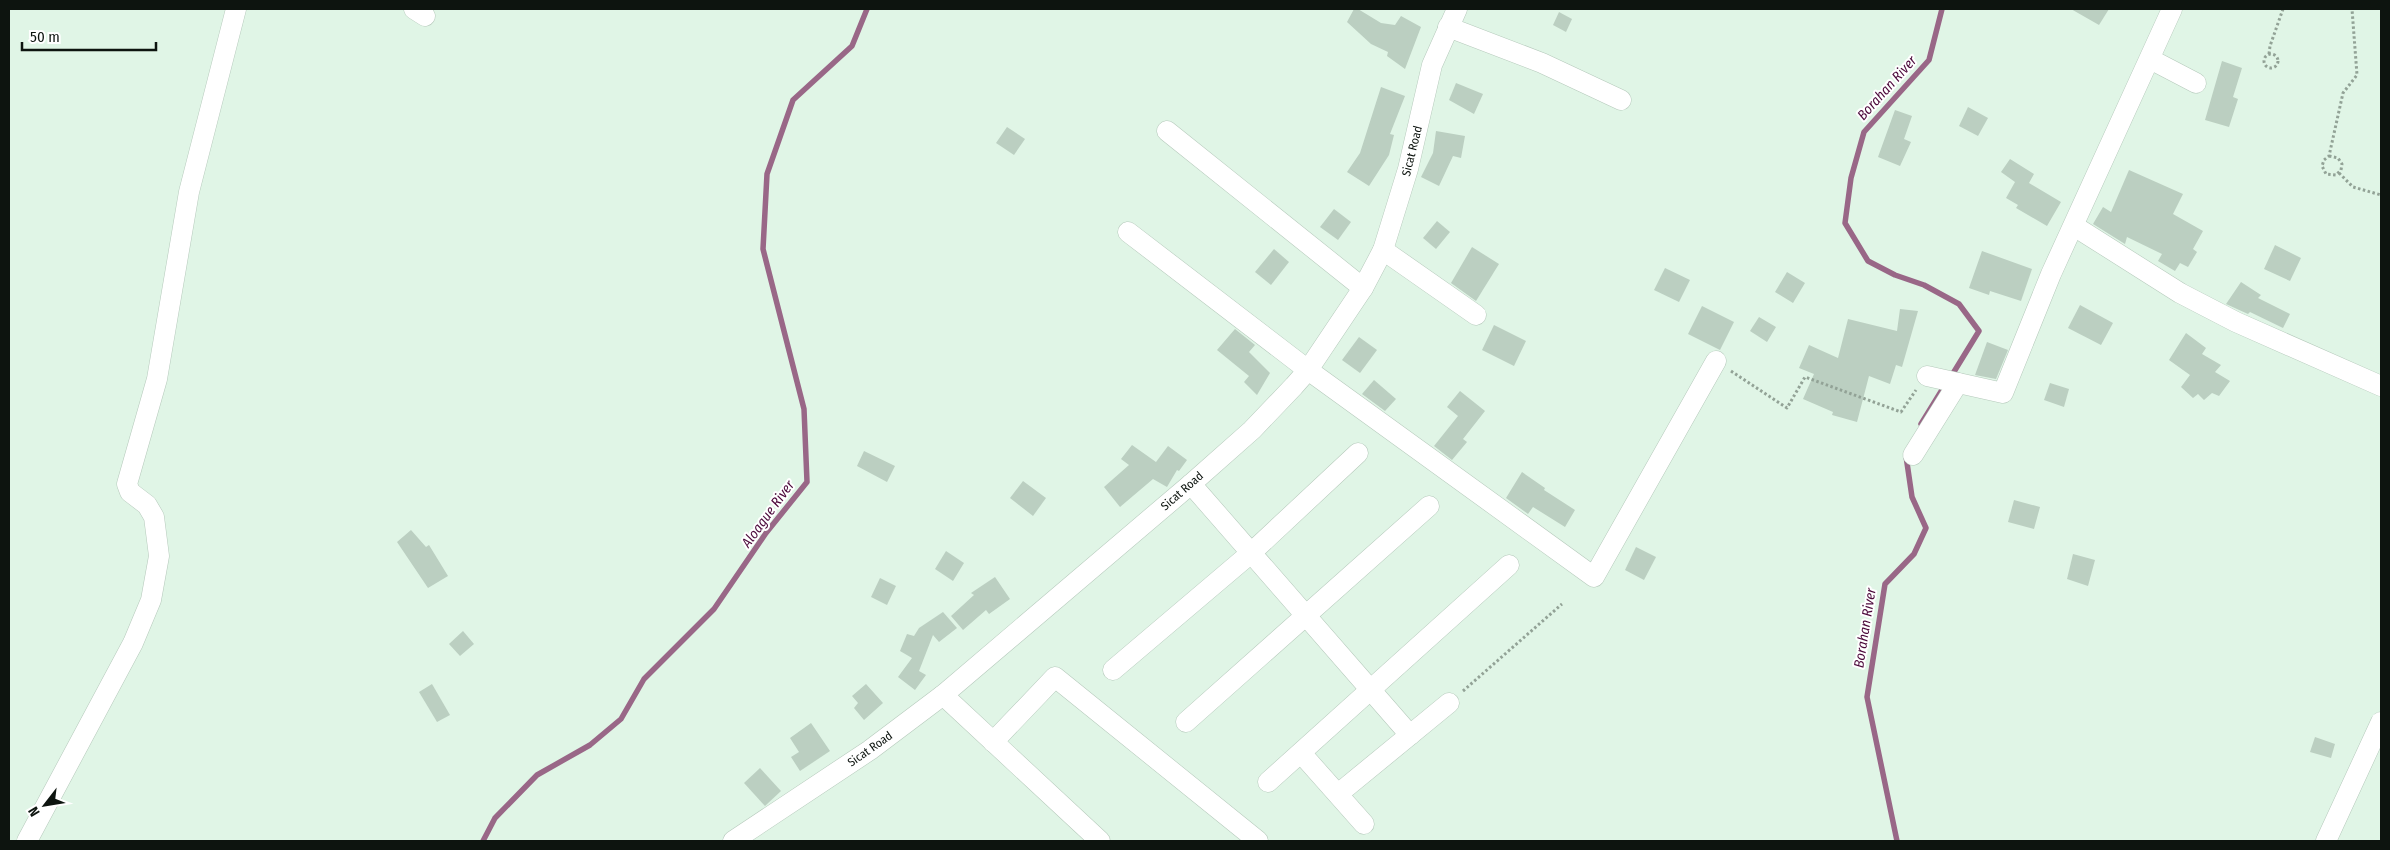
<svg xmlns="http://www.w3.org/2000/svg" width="2390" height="850" font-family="'Fira Sans Condensed',sans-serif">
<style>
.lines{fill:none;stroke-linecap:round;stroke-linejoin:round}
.stream{stroke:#996787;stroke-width:5.5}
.building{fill:#bbcfc1}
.minor-casing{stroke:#b5c9bb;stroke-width:21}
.path{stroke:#92a296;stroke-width:3;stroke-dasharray:2.5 2.5;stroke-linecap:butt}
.minor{stroke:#fff;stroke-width:20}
.labels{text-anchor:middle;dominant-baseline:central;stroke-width:4;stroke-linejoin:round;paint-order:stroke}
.street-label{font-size:12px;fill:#0d140f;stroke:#fff}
.water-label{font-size:14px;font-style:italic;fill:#4b083a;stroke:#fff}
</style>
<rect width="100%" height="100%" fill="#e0f5e6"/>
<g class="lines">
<g class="stream">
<path d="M1942,9L1929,60L1864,132L1851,178L1845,223L1868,261L1895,275L1924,285L1959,304L1979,331L1952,375"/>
<path d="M1921,424L1945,385"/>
<path d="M483,841L495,818L537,775L590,745L621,719L644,679L714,609L766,533L807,482L804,409L763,249L767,174L793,100L852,46L867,9"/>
<path d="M1897,841L1867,697L1885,584L1914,554L1926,528L1912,497L1906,456"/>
</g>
</g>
<g class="building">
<path d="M1354,9H1358L1381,23L1395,25L1401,16L1421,27L1405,69L1387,56L1388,52L1371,44L1347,22Z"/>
<path d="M2071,9H2109L2099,25Z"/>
<path d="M1559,12L1572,19L1566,32L1553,25Z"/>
<path d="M2222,61L2242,68L2233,97L2238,99L2229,127L2205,120Z"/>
<path d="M1456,83L1483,94L1474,114L1449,100Z"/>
<path d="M1381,87L1405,96L1390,134L1394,135L1389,155L1369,186L1347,172L1360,153Z"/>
<path d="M1968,107L1988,118L1978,136L1959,126Z"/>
<path d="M1895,110L1912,116L1904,139L1911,142L1900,166L1878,157Z"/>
<path d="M1007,127L1025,139L1014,155L996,143Z"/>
<path d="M1436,131L1465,136L1461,158L1453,156L1439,186L1421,177L1433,153Z"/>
<path d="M2010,159L2034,174L2029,183L2061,202L2047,226L2016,208L2018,205L2006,198L2015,182L2001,172Z"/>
<path d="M2129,170L2183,194L2173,214L2203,231L2193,249L2197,252L2188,267L2180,263L2175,271L2158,261L2162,254L2127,237L2125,244L2093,224L2103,207L2111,212Z"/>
<path d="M1334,209L1351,222L1338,240L1320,227Z"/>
<path d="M1437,221L1450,232L1436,249L1423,238Z"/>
<path d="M2275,245L2301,258L2290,281L2264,269Z"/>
<path d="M1472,247L1499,264L1476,301L1451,283Z"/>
<path d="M1274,249L1289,262L1271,285L1255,272Z"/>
<path d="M1982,251L2032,269L2021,301L1990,291L1989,295L1969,288Z"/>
<path d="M1665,268L1690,280L1679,302L1654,290Z"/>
<path d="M1787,272L1805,283L1793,303L1775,292Z"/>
<path d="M2241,282L2261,295L2258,298L2290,314L2283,328L2250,312L2248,314L2226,304Z"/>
<path d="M2080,305L2113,323L2101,345L2068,328Z"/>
<path d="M1702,306L1734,322L1720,350L1688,334Z"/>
<path d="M1900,309L1918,311L1902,367L1896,365L1890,384L1869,376L1857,422L1832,415L1833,412L1803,399L1814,374L1799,368L1809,345L1838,358L1848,319L1897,331Z"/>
<path d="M1759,317L1776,327L1767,342L1750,331Z"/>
<path d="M1494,325L1526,341L1514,366L1482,350Z"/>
<path d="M1235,329L1255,345L1249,352L1270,373L1257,395L1244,382L1249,376L1217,350Z"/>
<path d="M2186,333L2206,348L2202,354L2221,365L2215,372L2230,381L2219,396L2212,393L2204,400L2198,394L2193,398L2181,387L2190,375L2169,360Z"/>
<path d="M1359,337L1377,350L1360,373L1342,360Z"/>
<path d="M1987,342L2008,350L1996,379L1975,375Z"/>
<path d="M1374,380L1396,399L1385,411L1362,394Z"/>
<path d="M2050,383L2069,389L2064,407L2044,400Z"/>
<path d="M1460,391L1485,411L1463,439L1467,442L1452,460L1434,446L1458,416L1447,407Z"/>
<path d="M1132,445L1156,462L1168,446L1187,460L1179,471L1177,470L1167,487L1153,479L1120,507L1104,487L1129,465L1121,459Z"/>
<path d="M864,451L895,466L887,482L857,466Z"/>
<path d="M1522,472L1545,488L1544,490L1575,510L1565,527L1533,507L1528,514L1506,498Z"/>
<path d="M1023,481L1046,498L1033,516L1010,498Z"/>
<path d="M2014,500L2040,507L2034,529L2008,522Z"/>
<path d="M411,530L426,547L429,545L448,576L428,588L397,542Z"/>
<path d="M1636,547L1656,557L1644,580L1625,570Z"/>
<path d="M946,551L964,563L953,581L935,569Z"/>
<path d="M2073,554L2095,560L2088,586L2067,579Z"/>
<path d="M995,577L1010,599L989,614L986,610L963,630L951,616L974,595L971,593Z"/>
<path d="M880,578L896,586L887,605L871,597Z"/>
<path d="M943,612L957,628L939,642L933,635L919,671L926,675L915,690L898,677L912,658L900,651L907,634L914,636L919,628Z"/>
<path d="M463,631L474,644L460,656L449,644Z"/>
<path d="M432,684L450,715L437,722L419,692Z"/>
<path d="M866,684L883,703L864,720L854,708L858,703L852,696Z"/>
<path d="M811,723L830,751L800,771L791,757L799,752L790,738Z"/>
<path d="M2315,737L2335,744L2331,758L2310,752Z"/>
<path d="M760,768L781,791L765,806L744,783Z"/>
</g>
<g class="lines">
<g class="minor-casing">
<g id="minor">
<path d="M414,9L425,16"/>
<path d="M1448,27L1542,63L1621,100"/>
<path d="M2150,59L2196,83"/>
<path d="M1167,131L1363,288"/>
<path d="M2074,226L2180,293L2236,322L2381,386"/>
<path d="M1128,232L1308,370L1594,577L1716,361"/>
<path d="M1383,250L1476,315"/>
<path d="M1927,376L2003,393L2051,274L2172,9"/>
<path d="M1913,455L1958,383"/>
<path d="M1191,484L1410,735"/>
<path d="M1113,670L1251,553L1358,453"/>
<path d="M943,695L1100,841"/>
<path d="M1186,722L1429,506"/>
<path d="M993,742L1055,677L1258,841"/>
<path d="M1301,753L1364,824"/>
<path d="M1268,782L1509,565"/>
<path d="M1338,794L1449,703"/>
<path d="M27,841L133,643L151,600L159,556L154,517L147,505L130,492L127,484L157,379L189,192L236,9"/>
<path d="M733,841L870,750L943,695L1191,484L1252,430L1294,386L1308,370L1363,288L1383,250L1408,169L1432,65L1457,9"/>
<path d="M2326,841L2381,722"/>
</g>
</g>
<g class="path">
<circle cx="2271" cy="61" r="7"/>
<path d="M2269,54L2270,46L2283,9"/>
<path d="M2329,156L2338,158L2342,164L2341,170L2336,175L2326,174L2322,166L2324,160L2329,156L2343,93L2357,75L2352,9"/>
<path d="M2339,173L2353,187L2381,195"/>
<path d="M1731,371L1787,408L1805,377L1901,412L1916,390"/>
<path d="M1463,691L1562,604"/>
</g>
<use href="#minor" class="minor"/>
</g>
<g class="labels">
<g class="street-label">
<text transform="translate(1412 151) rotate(-76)">Sicat Road</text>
<text transform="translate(1182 491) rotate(-41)">Sicat Road</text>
<text transform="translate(870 749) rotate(-35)">Sicat Road</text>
</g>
<g class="water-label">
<text transform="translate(1887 88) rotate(-48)">Borahan River</text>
<text transform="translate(768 514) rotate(-54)">Aloague River</text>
<text transform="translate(1865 628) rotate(-81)">Borahan River</text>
</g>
</g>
<rect width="2390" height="850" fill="none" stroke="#0d140f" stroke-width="20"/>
<g transform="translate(45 805) rotate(239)" stroke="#ffffff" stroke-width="4" paint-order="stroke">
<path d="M0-4L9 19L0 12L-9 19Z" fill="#0d140f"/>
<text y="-8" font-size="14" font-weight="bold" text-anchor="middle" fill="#0d140f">N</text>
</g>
<path d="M22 42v8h134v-8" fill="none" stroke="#0d140f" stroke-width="2.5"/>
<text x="30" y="42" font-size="15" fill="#0d140f" stroke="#ffffff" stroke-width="4" paint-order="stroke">50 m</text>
</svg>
